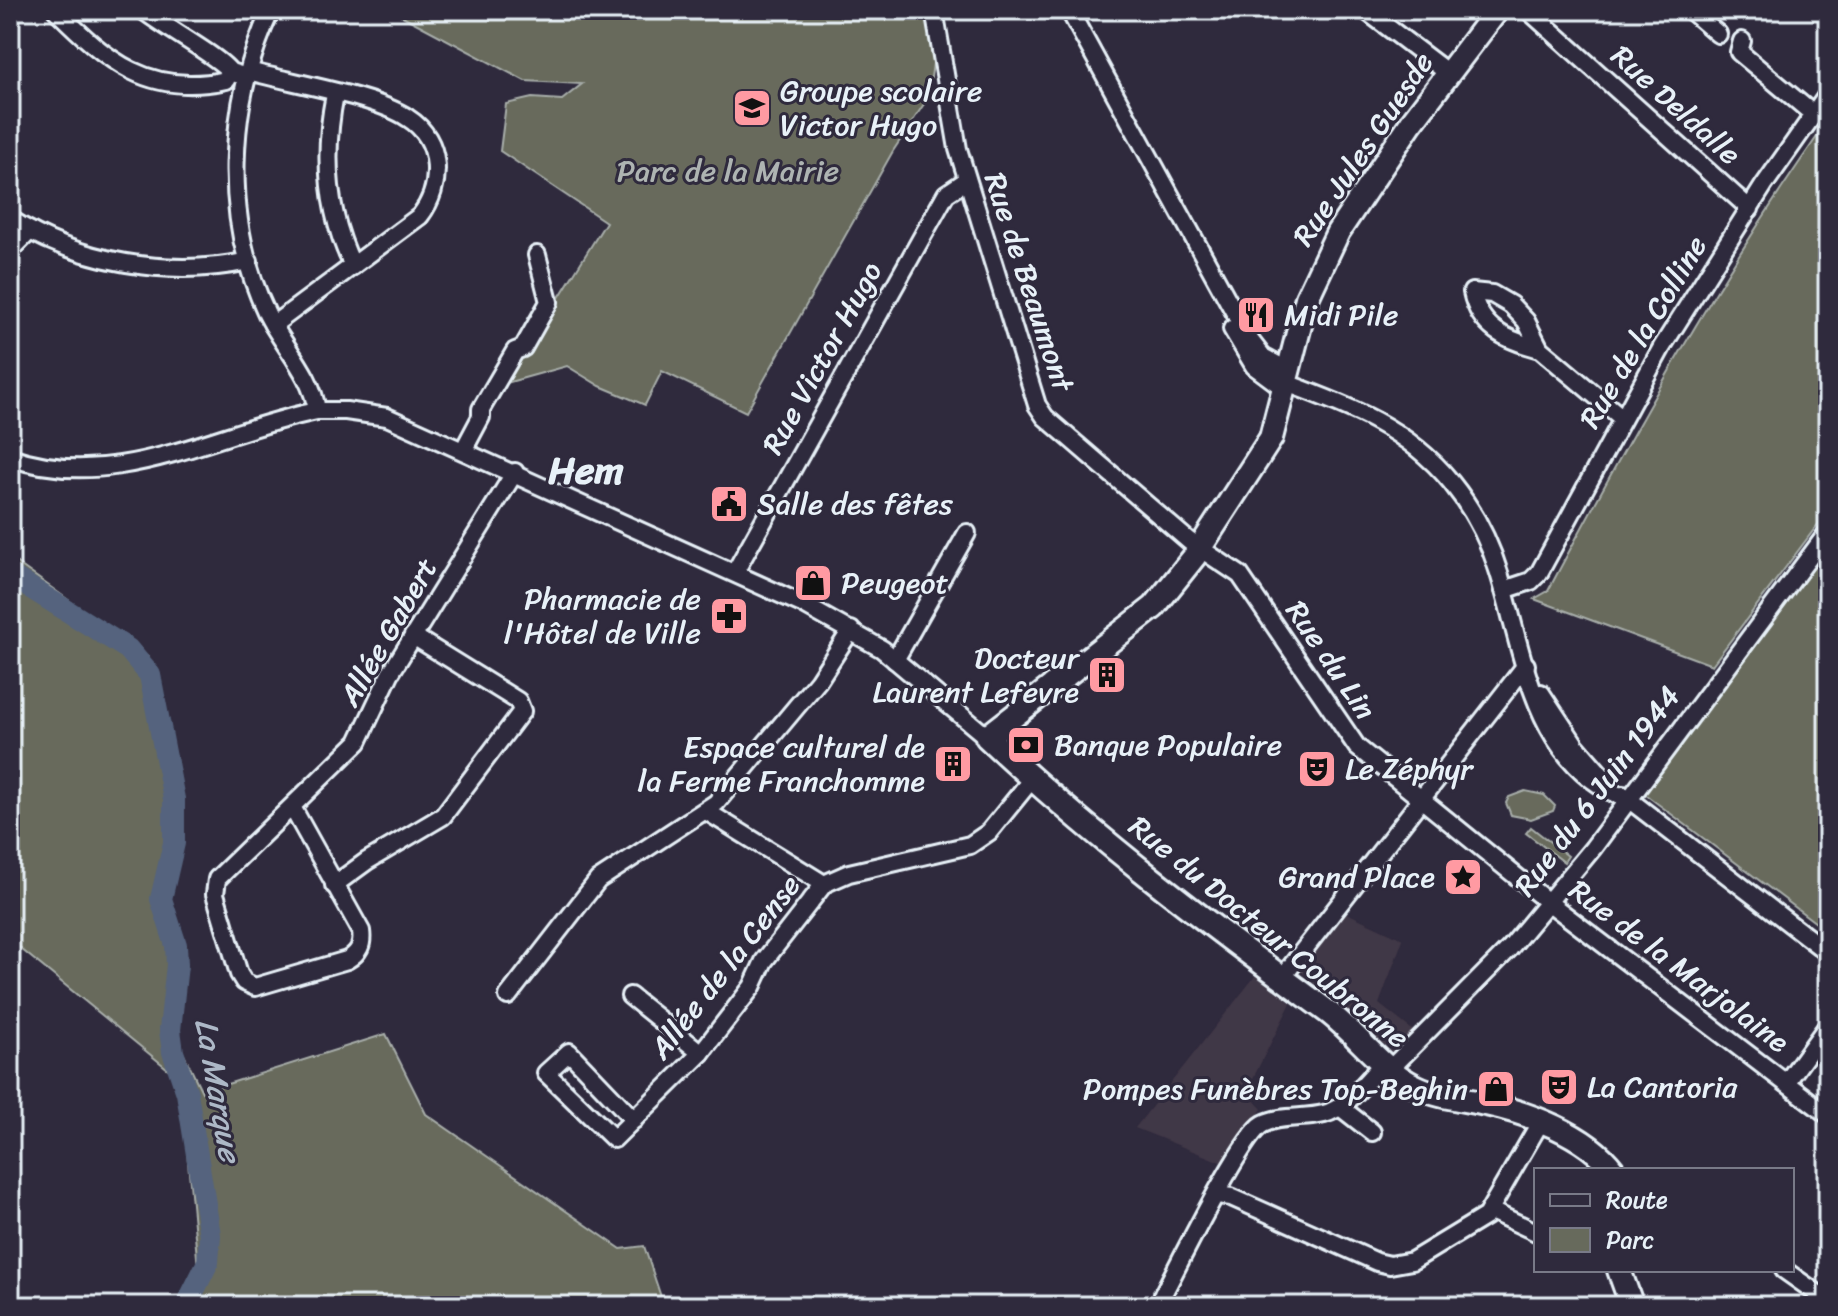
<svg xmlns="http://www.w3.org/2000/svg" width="1838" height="1316" font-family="Sriracha,sans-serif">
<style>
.built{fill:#413746}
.green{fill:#676a5c;stroke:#a8aeaa;stroke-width:2}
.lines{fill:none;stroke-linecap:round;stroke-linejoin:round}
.river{stroke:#54637e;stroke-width:22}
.minor-casing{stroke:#e8f1f8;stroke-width:22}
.major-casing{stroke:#e8f1f8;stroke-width:28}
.minor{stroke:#2f2a3d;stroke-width:16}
.major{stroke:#2f2a3d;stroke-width:22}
.labels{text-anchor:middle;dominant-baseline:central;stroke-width:6;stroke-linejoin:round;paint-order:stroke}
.poi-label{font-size:30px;fill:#e8f1f8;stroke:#2f2a3d;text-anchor:start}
.street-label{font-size:30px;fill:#e8f1f8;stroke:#2f2a3d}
.park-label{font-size:30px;fill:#aeb4b2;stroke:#2f2a3d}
.water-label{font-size:32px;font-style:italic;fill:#adb8c7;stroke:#2f2a3d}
.district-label{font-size:38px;font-weight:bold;fill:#e8f1f8;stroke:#2f2a3d}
</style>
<rect width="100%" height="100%" fill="#2f2a3d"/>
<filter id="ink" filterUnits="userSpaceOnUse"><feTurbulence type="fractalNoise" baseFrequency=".0125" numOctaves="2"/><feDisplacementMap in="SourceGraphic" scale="16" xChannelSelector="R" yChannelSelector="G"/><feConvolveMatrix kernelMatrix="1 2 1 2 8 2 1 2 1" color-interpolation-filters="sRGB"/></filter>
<g filter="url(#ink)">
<g class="built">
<path d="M1340,910L1403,939L1379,1004L1416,1033L1395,1054L1296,967Z"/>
<path d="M1256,975L1291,1003L1246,1092L1262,1109L1223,1163L1135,1128Z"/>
</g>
<g class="green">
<path d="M391,10H926L934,57L928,98L893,151L746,412L662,371L645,405L600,386L567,366L506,383L606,222L500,151L506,104L532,98L562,100L582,84L525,81Z"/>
<path d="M1828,121V511L1712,665L1534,599L1548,591C1634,429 1722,271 1828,121Z"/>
<path d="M1828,547V932L1646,795L1645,789Z"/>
<path d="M10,558L148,657L163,705L182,831L167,900L184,974L178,1042L202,1092L386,1034L426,1114L621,1249L644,1246L664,1306H179L198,1268L185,1130L174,1074L10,940Z"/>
<path d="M1525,791L1544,795L1555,806L1553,811L1531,819L1511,815L1506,803L1509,797Z"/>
<path d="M1531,827L1568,856L1564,862L1526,833Z"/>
</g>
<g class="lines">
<path class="river" d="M10,575L128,649L150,675L174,799V843L161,899L176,945L177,965L170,1030L173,1052L187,1093L210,1235L208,1262L186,1306"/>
<g class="minor-casing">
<g id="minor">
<path d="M56,10C107,61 149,97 226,80L230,72"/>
<path d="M143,10C161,25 223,59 230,72L240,75"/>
<path d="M271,10C227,103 222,220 267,314C284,348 312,374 317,411"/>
<path d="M934,10L958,149L1037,405L1045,417L1189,541L1240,575L1357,747L1548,902L1828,1115"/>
<path d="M1069,10L1249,339L1263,357L1289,371"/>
<path d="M1365,10L1448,73"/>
<path d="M1528,10L1750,209"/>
<path d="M1690,10L1718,34"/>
<path d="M1742,41L1739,52L1813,114"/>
<path d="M249,71C291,83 375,96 408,118C443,140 443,186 420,216L273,325"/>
<path d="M335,94C323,154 326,211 353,266"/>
<path d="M10,219C78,263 170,278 249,261"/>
<path d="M10,251L30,231"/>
<path d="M1232,329L1254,366L1285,389"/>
<path d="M1540,349C1506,340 1480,329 1472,292L1492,294L1511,305L1526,321L1540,349L1621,417"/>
<path d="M1286,383C1349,406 1407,428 1451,482C1472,508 1489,540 1499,573C1525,657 1534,766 1630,800"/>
<path d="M464,449L481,417V409L515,351L523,348L549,302L537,255"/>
<path d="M10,457C116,494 215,431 317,411H346L387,417L802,604L882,649L987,737"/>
<path d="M735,572L946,194L967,180"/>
<path d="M1504,590L1531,581L1539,573L1662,347L1764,185L1828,94"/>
<path d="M895,660L967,533"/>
<path d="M1541,693L1576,746L1603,777"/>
<path d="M1623,795L1828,953"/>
<path d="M292,807L361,931C363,945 359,953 347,960L255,987L244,982L239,974L215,894L217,879L358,742L390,674L515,472"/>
<path d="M706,811L824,884"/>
<path d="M334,885L367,861L443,816L522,711L518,701L413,636"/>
<path d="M1281,979L1526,665"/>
<path d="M508,996L598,880L716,803L818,681L851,630"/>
<path d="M630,996L701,1053"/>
<path d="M1786,1083L1828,1025"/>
<path d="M1340,1107L1372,1132"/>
<path d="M634,1120L569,1052L546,1073L614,1139L701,1053L752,987L764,961L824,884L849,873L970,845L989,832L1032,779"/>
<path d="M1218,1195L1231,1197L1377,1262L1390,1265L1412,1261L1486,1216L1541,1121"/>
<path d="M1491,1211L1536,1232"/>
<path d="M1784,1270L1828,1301"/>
<path d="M1163,1294C1178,1266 1242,1135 1263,1124C1280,1115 1305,1119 1324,1114C1347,1108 1364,1083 1380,1067L1391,1068L1510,948L1593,848L1828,532"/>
</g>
</g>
<g class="major-casing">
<g id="major">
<path d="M1497,10L1411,123L1338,232L1307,298L1271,438L1194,557L1154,607L987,737C1093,837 1211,926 1328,1012C1357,1034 1382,1070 1415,1086C1437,1097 1462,1099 1486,1104C1528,1113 1586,1134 1613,1170"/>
<path d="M1619,1270L1632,1306"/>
</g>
</g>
<use href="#minor" class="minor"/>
<use href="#major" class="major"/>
</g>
</g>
<defs>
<g id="school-square" transform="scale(2)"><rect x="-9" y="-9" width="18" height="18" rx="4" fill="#ff9aa2" stroke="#2f2a3d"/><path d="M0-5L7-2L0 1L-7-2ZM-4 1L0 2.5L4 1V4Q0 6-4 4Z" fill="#111"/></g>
<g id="restaurant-square" transform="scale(2)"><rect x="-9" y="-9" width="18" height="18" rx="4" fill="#ff9aa2" stroke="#2f2a3d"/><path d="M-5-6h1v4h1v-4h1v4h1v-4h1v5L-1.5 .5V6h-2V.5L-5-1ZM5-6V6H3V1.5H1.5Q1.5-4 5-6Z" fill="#111"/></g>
<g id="civic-square" transform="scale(2)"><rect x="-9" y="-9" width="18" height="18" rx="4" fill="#ff9aa2" stroke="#2f2a3d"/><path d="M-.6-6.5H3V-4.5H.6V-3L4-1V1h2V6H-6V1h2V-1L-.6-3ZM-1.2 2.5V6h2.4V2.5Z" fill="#111"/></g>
<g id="shop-square" transform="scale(2)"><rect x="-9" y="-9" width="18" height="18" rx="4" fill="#ff9aa2" stroke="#2f2a3d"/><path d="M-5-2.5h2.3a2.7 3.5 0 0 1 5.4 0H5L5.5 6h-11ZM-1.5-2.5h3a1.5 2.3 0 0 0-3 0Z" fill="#111"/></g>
<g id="pharmacy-square" transform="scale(2)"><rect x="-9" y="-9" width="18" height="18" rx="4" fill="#ff9aa2" stroke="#2f2a3d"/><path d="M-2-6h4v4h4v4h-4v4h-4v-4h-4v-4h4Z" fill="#111"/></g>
<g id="building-square" transform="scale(2)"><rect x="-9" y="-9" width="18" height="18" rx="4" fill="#ff9aa2" stroke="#2f2a3d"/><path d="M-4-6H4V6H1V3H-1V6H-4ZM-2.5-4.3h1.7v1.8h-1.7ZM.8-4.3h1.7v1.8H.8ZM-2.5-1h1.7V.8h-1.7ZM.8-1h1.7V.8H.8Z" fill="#111"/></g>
<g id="bank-square" transform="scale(2)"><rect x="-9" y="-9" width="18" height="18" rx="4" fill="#ff9aa2" stroke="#2f2a3d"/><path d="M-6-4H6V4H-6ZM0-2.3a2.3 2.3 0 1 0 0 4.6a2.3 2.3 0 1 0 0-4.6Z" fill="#111"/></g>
<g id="theatre-square" transform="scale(2)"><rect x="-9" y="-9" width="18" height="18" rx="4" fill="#ff9aa2" stroke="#2f2a3d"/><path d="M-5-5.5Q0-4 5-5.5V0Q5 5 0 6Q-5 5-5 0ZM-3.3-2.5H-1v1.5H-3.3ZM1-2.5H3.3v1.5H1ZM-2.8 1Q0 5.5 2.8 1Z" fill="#111"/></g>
<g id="sight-square" transform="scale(2)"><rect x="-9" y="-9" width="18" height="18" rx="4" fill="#ff9aa2" stroke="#2f2a3d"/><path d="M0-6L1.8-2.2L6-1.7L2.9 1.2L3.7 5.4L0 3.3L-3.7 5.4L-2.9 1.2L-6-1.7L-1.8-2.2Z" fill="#111"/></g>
</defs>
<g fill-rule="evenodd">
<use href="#school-square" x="752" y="108"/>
<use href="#restaurant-square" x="1256" y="315"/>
<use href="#civic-square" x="729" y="504"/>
<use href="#shop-square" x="813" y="583"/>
<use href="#pharmacy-square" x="729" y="616"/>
<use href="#building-square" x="1107" y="675"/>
<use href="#bank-square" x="1026" y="745"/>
<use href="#building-square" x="953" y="764"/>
<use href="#theatre-square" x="1317" y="769"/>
<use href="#sight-square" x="1463" y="877"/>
<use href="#theatre-square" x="1559" y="1087"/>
<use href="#shop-square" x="1496" y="1089"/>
</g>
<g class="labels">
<g class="poi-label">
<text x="780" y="91">Groupe scolaire<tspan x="780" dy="34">Victor Hugo</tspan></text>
<text x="1284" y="315">Midi Pile</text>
<text x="757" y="504">Salle des fêtes</text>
<text x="841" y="583">Peugeot</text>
<text x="701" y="599" text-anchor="end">Pharmacie de<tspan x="701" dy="34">l'Hôtel de Ville</tspan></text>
<text x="1079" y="658" text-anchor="end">Docteur<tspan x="1079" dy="34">Laurent Lefevre</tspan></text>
<text x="1054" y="745">Banque Populaire</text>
<text x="925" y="747" text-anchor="end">Espace culturel de<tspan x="925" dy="34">la Ferme Franchomme</tspan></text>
<text x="1345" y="769">Le Zéphyr</text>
<text x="1435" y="877" text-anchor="end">Grand Place</text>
<text x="1587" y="1087">La Cantoria</text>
<text x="1468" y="1089" text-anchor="end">Pompes Funèbres Top-Beghin</text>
</g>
<g class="street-label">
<text transform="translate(1676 105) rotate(42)">Rue Deldalle</text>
<text transform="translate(1363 149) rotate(-56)">Rue Jules Guesde</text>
<text transform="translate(1029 282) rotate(72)">Rue de Beaumont</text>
<text transform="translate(1643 332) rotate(-59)">Rue de la Colline</text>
<text transform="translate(822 358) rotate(-61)">Rue Victor Hugo</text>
<text transform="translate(388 632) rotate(-60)">Allée Gabert</text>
<text transform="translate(1331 660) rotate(56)">Rue du Lin</text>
<text transform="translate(1597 791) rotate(-53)">Rue du 6 Juin 1944</text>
<text transform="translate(1269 932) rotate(39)">Rue du Docteur Coubronne</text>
<text transform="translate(1679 966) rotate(37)">Rue de la Marjolaine</text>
<text transform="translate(725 967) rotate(-52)">Allée de la Cense</text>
</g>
<g class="park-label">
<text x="728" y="171">Parc de la Mairie</text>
</g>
<g class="water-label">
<text transform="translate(218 1090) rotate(80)">La Marque</text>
</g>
<g class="district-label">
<text x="586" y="470">Hem</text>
</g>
</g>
<rect width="1838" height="1316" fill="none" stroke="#2f2a3d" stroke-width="40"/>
<rect x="20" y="20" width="1798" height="1276" fill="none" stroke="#e8f1f8" stroke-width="3" filter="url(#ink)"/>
<rect x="1534" y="1168" width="260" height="104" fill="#2f2a3d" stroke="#797a88" stroke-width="2"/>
<rect x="1550" y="1194" width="40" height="12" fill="#2f2a3d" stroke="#797a88" stroke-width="2"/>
<text x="1606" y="1208" font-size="24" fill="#e8f1f8">Route</text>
<rect x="1550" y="1228" width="40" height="24" fill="#676a5c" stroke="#797a88" stroke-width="2"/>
<text x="1606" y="1248" font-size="24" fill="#e8f1f8">Parc</text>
</svg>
